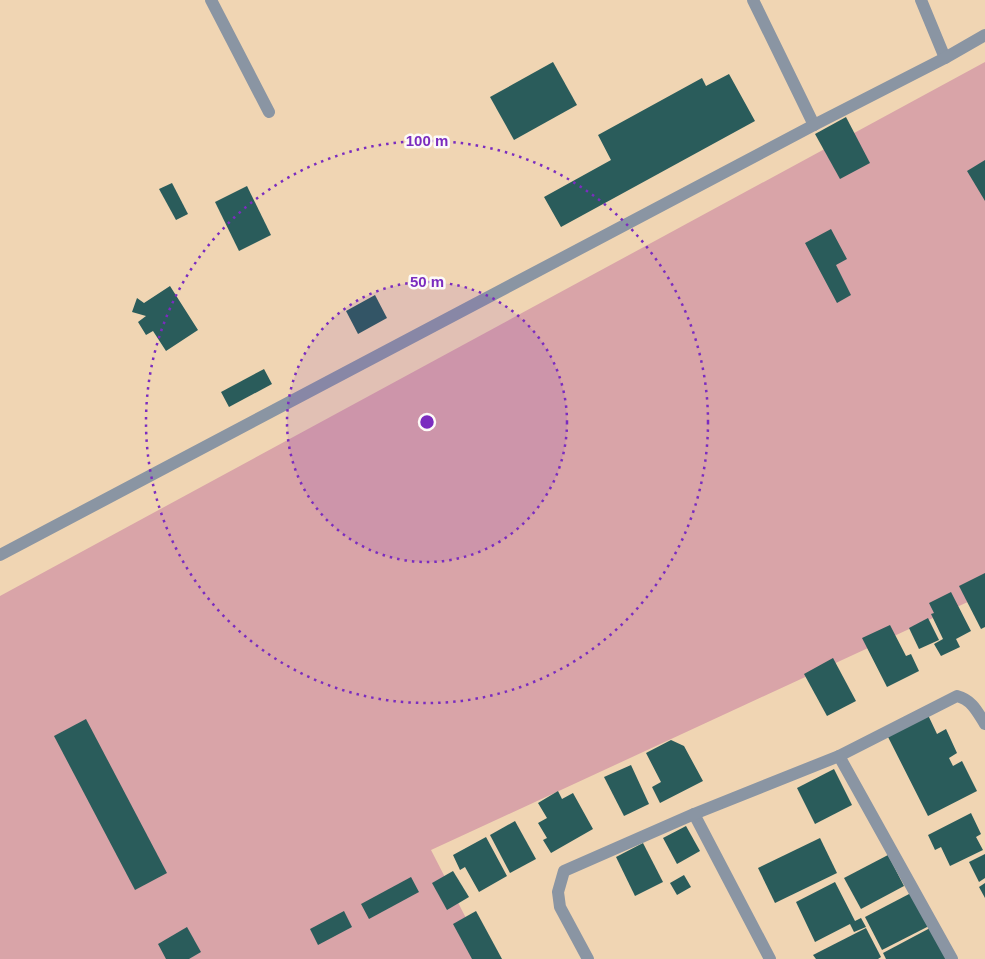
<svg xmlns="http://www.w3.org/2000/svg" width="985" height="959" font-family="Helvetica,sans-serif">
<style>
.green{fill:#d9a4a8}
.building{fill:#2a5c5b}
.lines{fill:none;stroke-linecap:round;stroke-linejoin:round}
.minor{stroke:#8a95a3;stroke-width:12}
.ring{fill:none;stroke:#7b2cbf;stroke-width:2.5;stroke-dasharray:2.5 5}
.centre{fill:#7b2cbf;stroke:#fdfaf7;stroke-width:2.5}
.ring-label{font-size:15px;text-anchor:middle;font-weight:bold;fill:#7b2cbf;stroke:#fdfaf7;stroke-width:5;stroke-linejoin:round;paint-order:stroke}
</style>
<rect width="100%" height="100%" fill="#f0d5b3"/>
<path class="green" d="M985,62V594L431,850L487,959H0V596Z"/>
<g class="building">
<path d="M553,62L577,105L514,140L490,97Z"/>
<path d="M729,74L755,121L561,227L544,197L611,160L598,135L702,78L706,86Z"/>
<path d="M846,117L870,163L840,179L815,134Z"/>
<path d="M985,160V201L967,171Z"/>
<path d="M172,183L188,214L176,220L159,189Z"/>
<path d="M247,186L271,235L239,251L215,202Z"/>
<path d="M831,229L847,259L836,265L851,295L837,303L805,243Z"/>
<path d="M170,286L198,330L166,351L153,331L146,335L138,322L146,316L132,312L137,298L144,303Z"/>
<path d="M375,295L387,318L358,334L346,311Z"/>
<path d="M264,369L272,384L229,407L221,392Z"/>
<path d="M985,573V627L981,629L959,586Z"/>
<path d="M951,592L971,631L956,639L960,647L941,656L934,644L943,639L931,614L934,613L929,603Z"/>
<path d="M928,618L939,640L919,649L909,628Z"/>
<path d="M890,625L906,656L911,654L919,671L887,687L862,638Z"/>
<path d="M833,658L856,701L827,716L804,674Z"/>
<path d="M928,715L937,734L946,729L957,753L949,758L953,766L962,761L977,791L928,816L887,735Z"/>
<path d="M86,719L167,873L135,890L54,736Z"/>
<path d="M671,740L684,746L703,781L660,803L652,787L661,782L646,753Z"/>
<path d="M631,765L649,804L624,816L604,777Z"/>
<path d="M834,769L852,805L815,824L797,788Z"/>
<path d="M558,791L562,799L573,793L593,829L551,853L543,840L547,838L538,823L547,818L538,803Z"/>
<path d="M971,813L981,834L976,837L983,850L950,866L941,847L935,850L928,835Z"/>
<path d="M515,821L536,859L510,873L490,835Z"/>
<path d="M686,826L700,851L677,864L663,838Z"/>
<path d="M486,837L507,876L479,892L465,867L460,870L453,855Z"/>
<path d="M820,838L837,873L775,903L758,868Z"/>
<path d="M643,843L663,882L635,896L616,857Z"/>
<path d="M985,854V878L979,882L969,862Z"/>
<path d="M888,855L904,886L861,909L844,878Z"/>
<path d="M453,871L469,897L447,910L432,883Z"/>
<path d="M684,875L691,887L677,895L670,883Z"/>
<path d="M411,877L419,892L369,919L361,904Z"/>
<path d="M835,882L855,921L861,918L866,927L854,932L850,924L815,942L796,902Z"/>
<path d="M985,883V898L979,887Z"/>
<path d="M911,893L929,926L882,950L865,917Z"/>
<path d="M344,911L352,927L318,945L310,929Z"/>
<path d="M476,911L502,959H472L453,924Z"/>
<path d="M187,927L201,952L189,959H166L158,944Z"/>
<path d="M866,928L881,957L878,959H816L813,955Z"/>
<path d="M930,928L946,959H886L883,953Z"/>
</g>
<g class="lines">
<g class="minor">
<path d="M211,0L269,112"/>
<path d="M753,0L814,125"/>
<path d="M921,0L945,58"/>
<path d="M0,555L814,125L945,58L985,35"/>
<path d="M839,756L952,959"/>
<path d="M694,814L770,959"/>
<path d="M588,959L560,907L558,892L564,871L694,814L839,756L957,696C972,700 977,711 985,724"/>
</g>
</g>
<circle cx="427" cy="422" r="140" fill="#7b2cbf" fill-opacity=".12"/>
<g class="ring">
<circle cx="427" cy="422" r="140"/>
<circle cx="427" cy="422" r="281"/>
</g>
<circle cx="427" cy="422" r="8" class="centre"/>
<g class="ring-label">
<text x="427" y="146">100 m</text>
<text x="427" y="287">50 m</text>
</g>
</svg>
